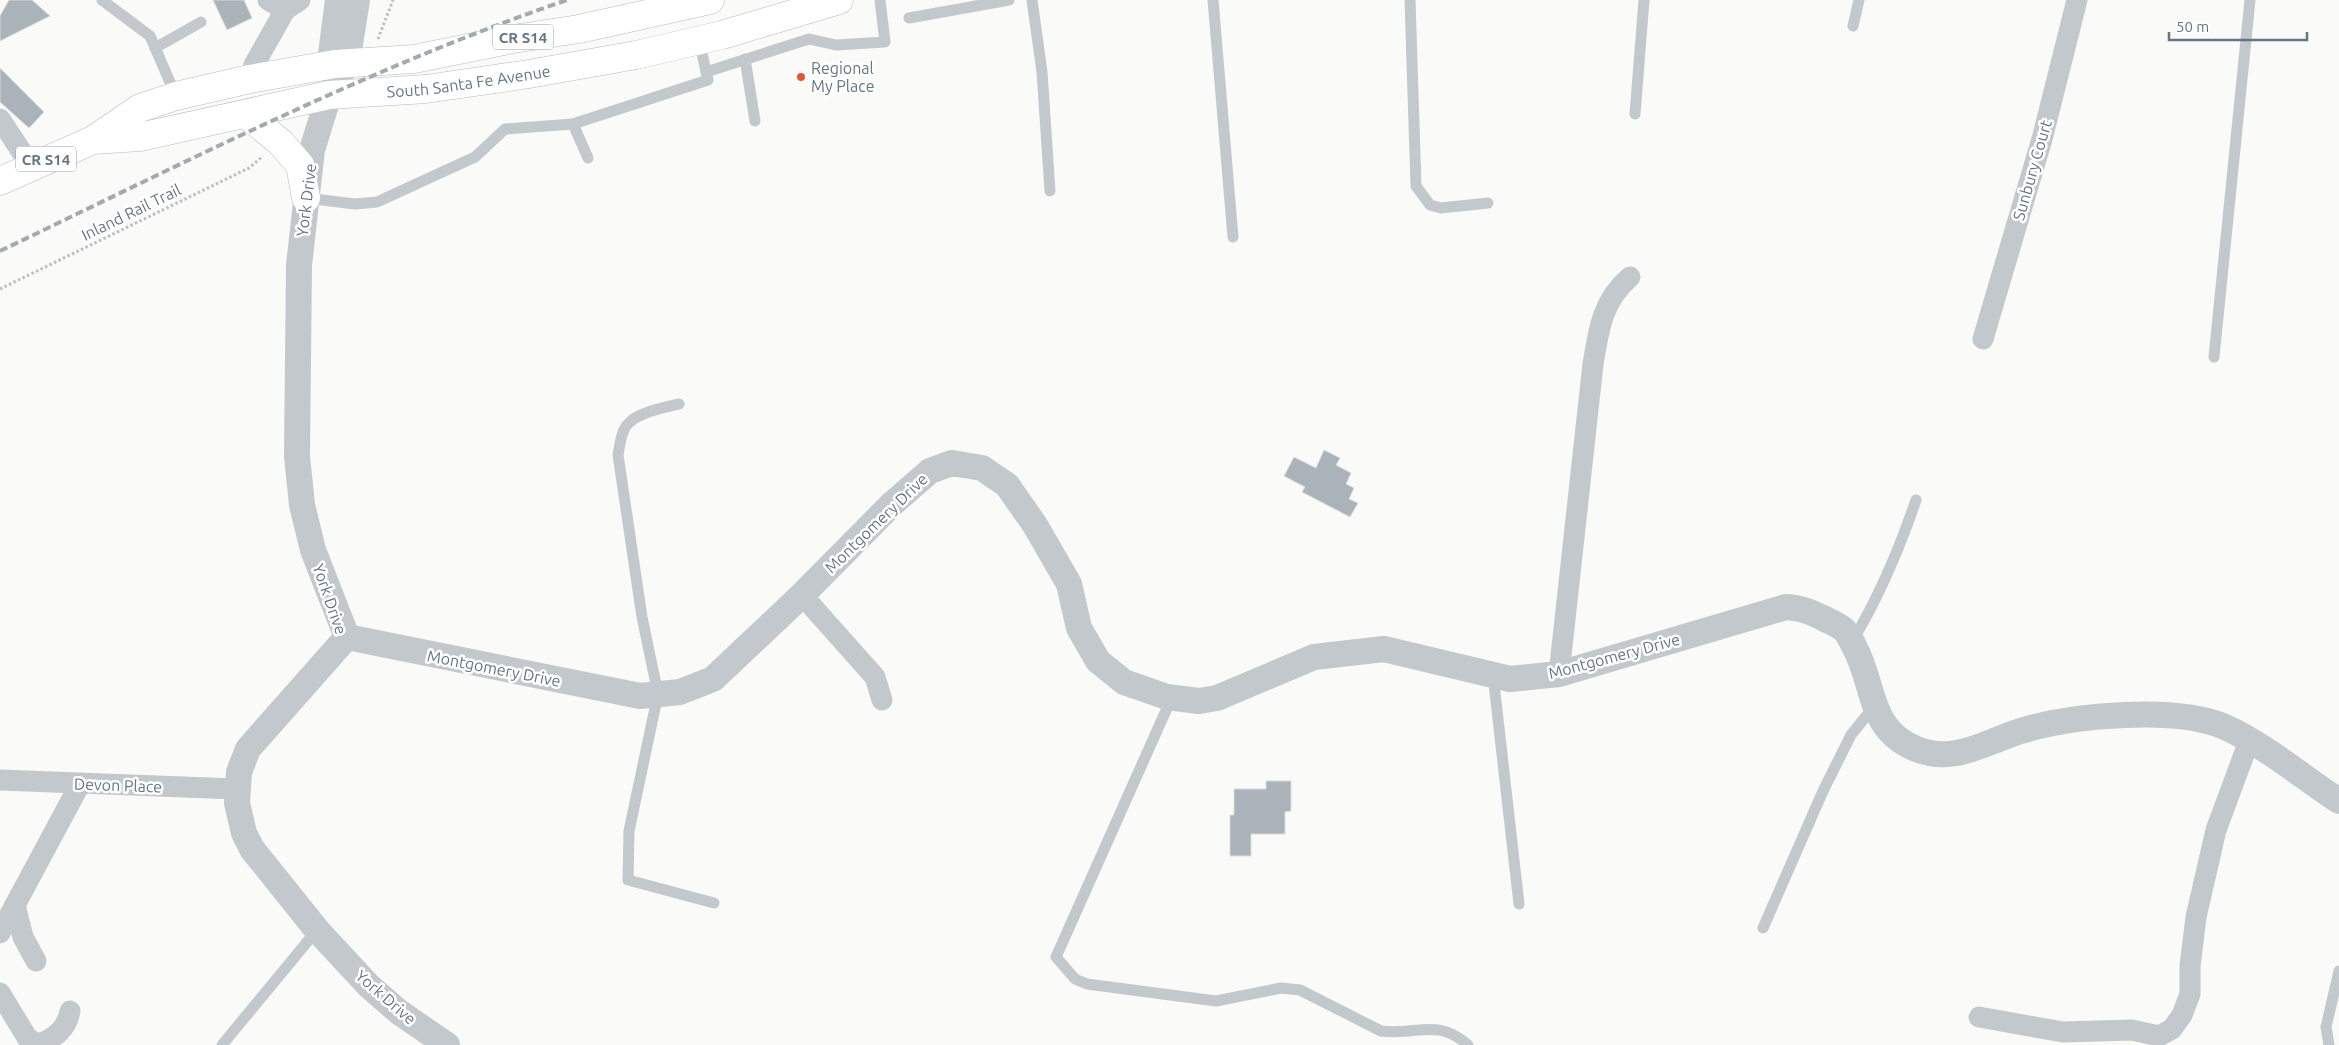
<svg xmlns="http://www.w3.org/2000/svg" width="2339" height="1045" font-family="Ubuntu,sans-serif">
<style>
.building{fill:#aab3b9;stroke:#dcdcda}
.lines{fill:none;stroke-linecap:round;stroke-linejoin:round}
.primary-casing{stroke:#b5babe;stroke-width:29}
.path{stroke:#bbbfc2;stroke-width:3;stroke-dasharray:2.5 2.5;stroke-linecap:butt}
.service{stroke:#c3c8cc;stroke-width:11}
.minor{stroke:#c3c8cc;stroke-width:21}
.tertiary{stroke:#c3c8cc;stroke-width:26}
.primary{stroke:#fff;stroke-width:28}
.rail{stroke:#a2aab0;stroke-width:4;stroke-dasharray:8 4;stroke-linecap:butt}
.poi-dot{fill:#e4572e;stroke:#fff;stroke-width:2}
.labels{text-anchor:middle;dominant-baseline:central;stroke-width:5;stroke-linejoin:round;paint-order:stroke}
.shield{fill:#fff;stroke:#939fa8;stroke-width:1}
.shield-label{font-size:15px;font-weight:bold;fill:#657683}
.poi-label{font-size:16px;fill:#657683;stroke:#fff;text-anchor:start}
.street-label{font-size:16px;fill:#657683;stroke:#fff}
</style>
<rect width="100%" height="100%" fill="#fafaf8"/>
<g class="building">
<path d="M9,0H32L50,16L0,41V16Z"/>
<path d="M213,0H244L252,18L227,30Z"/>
<path d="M0,68L44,112L29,128L0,102Z"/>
<path d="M1324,450L1340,458L1336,465L1351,473L1346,484L1354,488L1349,499L1358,503L1350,517L1302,492L1305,487L1284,476L1294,457L1316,468Z"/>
<path d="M1266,781H1291V811L1285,812V834H1251V856H1230V815H1234V789H1266Z"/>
</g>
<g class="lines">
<g class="primary-casing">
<g id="primary">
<path d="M247,115L280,142L300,165L306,198"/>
<path id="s1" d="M93,140L140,137L329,95L426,89L529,74L636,55L722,35L839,0"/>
<path d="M0,181L93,140L140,108L176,96L250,79L335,64L414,59L513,39L579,29L710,0"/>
</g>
</g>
<g class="path">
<path d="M378,39L393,0"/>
<path d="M0,289L249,168L263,156"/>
</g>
<g class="service">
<path d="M102,0L150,36L176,96"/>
<path d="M1032,0L1042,72L1050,191"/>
<path d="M1213,0L1233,237"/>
<path d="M1410,0L1416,186L1430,205L1441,208L1488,203"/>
<path d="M909,18L1009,0"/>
<path d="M1853,26L1859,0"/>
<path d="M155,48L201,22"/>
<path d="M745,59L755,121"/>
<path d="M706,72L809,39L836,45L885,42L880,0"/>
<path d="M1635,114L1644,0"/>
<path d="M588,158L573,124L708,80L699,40"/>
<path d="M306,198L355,204L377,202L475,157L505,129L573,124"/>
<path d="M2214,357L2250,0"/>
<path d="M679,404C666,407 640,412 630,422C621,429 620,445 618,455L642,617L658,694L629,831L628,880L714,903"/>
<path d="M1853,640C1880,595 1899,550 1916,500"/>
<path d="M1493,675L1519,904"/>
<path d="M1172,697L1056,957L1075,979L1087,984L1216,1001L1281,988L1300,990L1381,1031C1416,1036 1436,1017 1468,1045"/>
<path d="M1763,928L1823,791L1851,735L1875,705"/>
<path d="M222,1045L317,930"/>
<path d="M2329,1045L2326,1027L2339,971"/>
</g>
<g class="minor">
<path d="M285,10L300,0"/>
<path d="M250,79L254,65L285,10L268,0"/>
<path d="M0,119L31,166"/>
<path d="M1983,339L2042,139L2077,0"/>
<path d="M802,595L875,677L882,700"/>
<path d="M1559,674L1593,364C1599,329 1602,301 1630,277"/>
<path d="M0,780L236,789"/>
<path d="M15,905L23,937L36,961"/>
<path d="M0,933L80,784"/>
<path d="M0,993L28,1039L38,1044C55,1039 67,1028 70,1011"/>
<path d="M1979,1017L2063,1032L2132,1030L2159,1036L2172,1029L2182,1015L2190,994V966L2196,917L2216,830L2249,741"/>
</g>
<g class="tertiary">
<path d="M331,54L338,0"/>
<path d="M347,637L640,696L680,692L713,679L802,595L892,504L930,471L952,463L982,468L1007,485L1035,525L1069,584L1079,628L1098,661L1124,682L1167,697L1199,701L1217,698L1314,657L1384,649L1510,679L1559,674L1786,607C1802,608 1811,612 1825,619C1831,622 1839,625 1844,630C1849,634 1851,641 1854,646C1876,686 1867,731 1919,750C1956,764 1989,740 2024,730C2075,715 2176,706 2225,727C2263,744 2304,778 2339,801"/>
<path d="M347,637L313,550L302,505L297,456L299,265L312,150L329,95L347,63L357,0"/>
<path d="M347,637L248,749L239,772L237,803L244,833L252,849L317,930L369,986L399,1012L447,1045"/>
</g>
<use href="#primary" class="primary"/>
<path class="rail" d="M0,251C186,162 371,67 567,0"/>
</g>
<circle class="poi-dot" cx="801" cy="77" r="5"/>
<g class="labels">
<g class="shield">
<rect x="493" y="24.5" width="60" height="25" rx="4"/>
<rect x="16" y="146.5" width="60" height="25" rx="4"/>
</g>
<g class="shield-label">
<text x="523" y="37">CR S14</text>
<text x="46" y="159">CR S14</text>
</g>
<g class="poi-label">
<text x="811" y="68">Regional<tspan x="811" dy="18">My Place</tspan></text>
</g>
<g class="street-label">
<text stroke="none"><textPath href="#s1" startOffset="381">South Santa Fe Avenue</textPath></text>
<text transform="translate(2032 170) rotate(-74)">Sunbury Court</text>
<text transform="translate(306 200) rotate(-83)">York Drive</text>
<text transform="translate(131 212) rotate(-26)">Inland Rail Trail</text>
<text transform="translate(876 523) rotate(-44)">Montgomery Drive</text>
<text transform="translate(330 599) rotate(71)">York Drive</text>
<text transform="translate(1614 656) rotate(-15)">Montgomery Drive</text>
<text transform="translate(494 668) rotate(11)">Montgomery Drive</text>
<text transform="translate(118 785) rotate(2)">Devon Place</text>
<text transform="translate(386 997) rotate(41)">York Drive</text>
</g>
</g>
<path d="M2169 32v8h138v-8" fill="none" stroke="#657683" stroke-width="2.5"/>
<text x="2176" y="32" font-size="15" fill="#657683" stroke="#ffffff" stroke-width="4" paint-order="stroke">50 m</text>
</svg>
